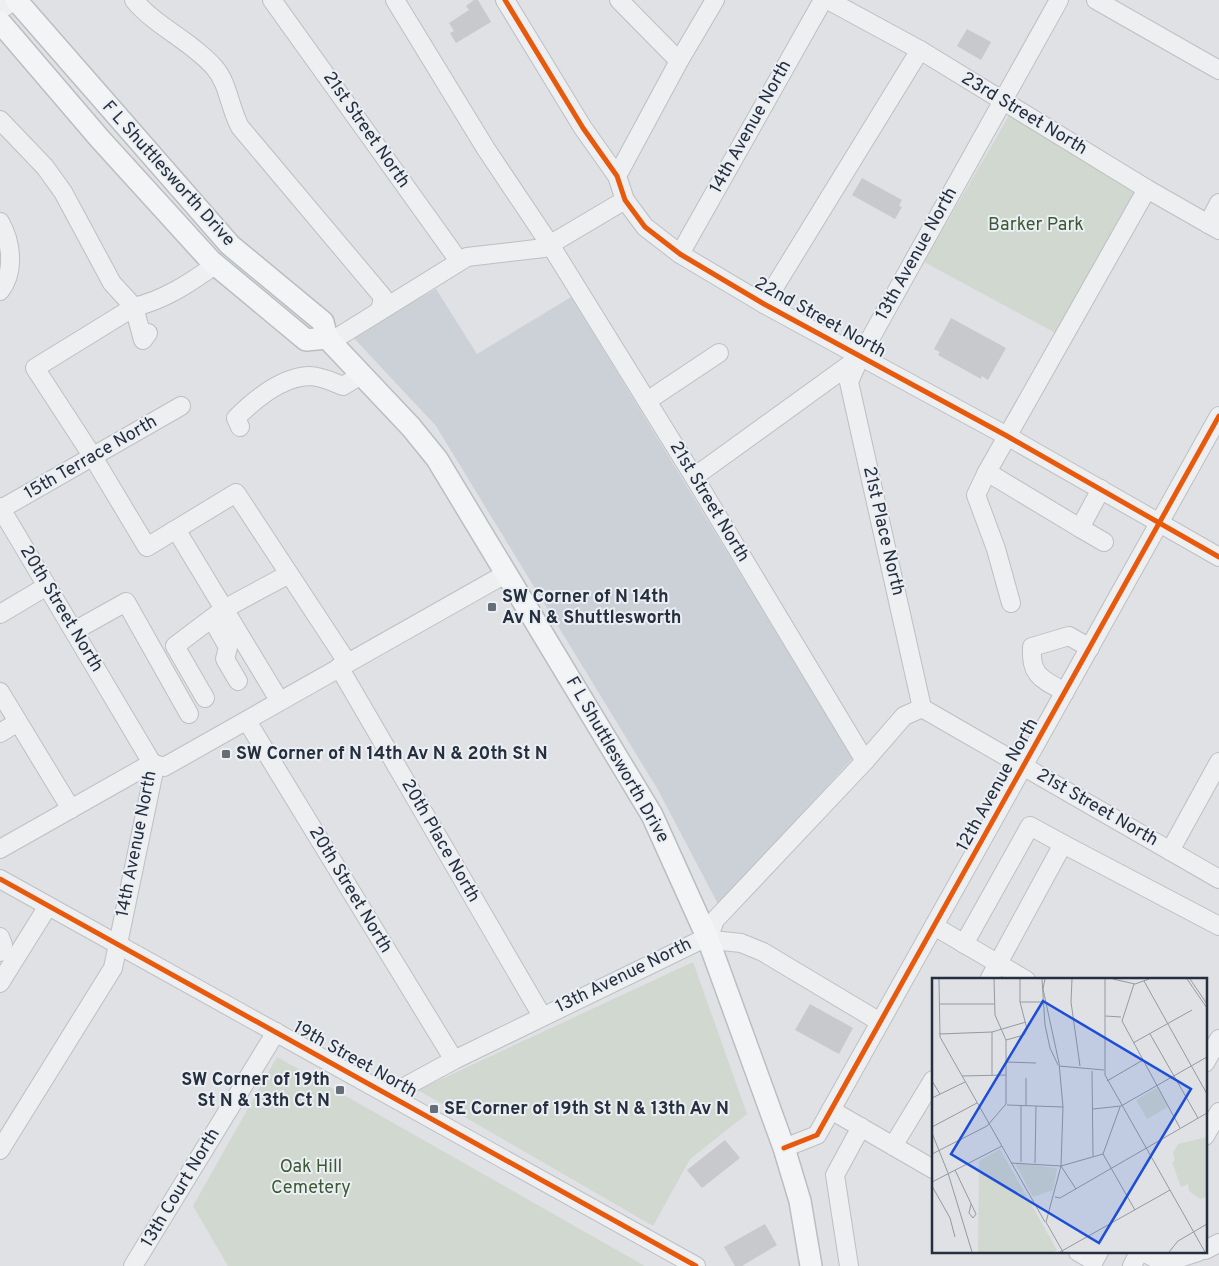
<svg xmlns="http://www.w3.org/2000/svg" width="1219" height="1266" font-family="Overpass,sans-serif">
<style>
.built{fill:#ccd1d8}
.green{fill:#d0d8cf}
.building{fill:#c7c9cc}
.lines{fill:none;stroke-linecap:round;stroke-linejoin:round}
.minor-casing{stroke:#bdbfc2;stroke-width:20}
.major-casing{stroke:#babec2;stroke-width:24}
.minor{stroke:#eeeff1;stroke-width:18}
.major{stroke:#f3f4f5;stroke-width:21}
.cycleway-casing{stroke:#ebeff4;stroke-width:8}
.cycleway{stroke:#e8590c;stroke-width:5}
.poi-dot{fill:#666d77;stroke:#ebeff4;stroke-width:2}
.labels{text-anchor:middle;dominant-baseline:central;stroke-width:4;stroke-linejoin:round;paint-order:stroke}
.street-label{font-size:18px;fill:#252f3d;stroke:#ebeff4}
.park-label{font-size:18px;fill:#3b5932;stroke:#ebeff4}
.poi-label{font-size:18px;font-weight:bold;fill:#252f3d;stroke:#ebeff4;text-anchor:start}
.inset-road{fill:none;stroke:#959aa1;stroke-width:1}
.view{fill:#1d4ed8;fill-opacity:0.15;stroke:#1d4ed8;stroke-width:2.5}
.inset-edge{fill:none;stroke:#252f3d;stroke-width:2.5}
</style>
<rect width="100%" height="100%" fill="#dfe1e4"/>
<path class="built" d="M436,289L477,354L571,297L853,758L718,904L658,790L436,426L352,336Z"/>
<g class="green">
<path d="M1014,107L1147,189L1063,337L924,262Z"/>
<path d="M693,962L747,1114L690,1159L653,1226L418,1090Z"/>
<path d="M277,1057L645,1266H228L193,1206Z"/>
</g>
<g class="building">
<path d="M474,0H478L491,22L456,43L450,33L454,31L449,23L469,10L466,6Z"/>
<path d="M967,29L991,42L981,60L957,46Z"/>
<path d="M862,178L902,200L899,206L902,207L895,219L852,195Z"/>
<path d="M951,318L1006,348L988,380L982,376L981,379L938,355L940,352L934,349Z"/>
<path d="M810,1004L853,1028L839,1054L795,1030Z"/>
<path d="M725,1140L740,1158L702,1188L687,1170Z"/>
<path d="M765,1224L777,1245L742,1266H735L724,1247Z"/>
</g>
<g class="lines">
<g class="minor-casing">
<g id="minor">
<path d="M134,0C156,27 190,40 214,67C229,84 229,107 240,127L383,297L380,311"/>
<path d="M272,0L459,261"/>
<path d="M395,0L486,149L551,246L694,477L865,761"/>
<path d="M505,0L583,128L617,176L625,200L645,227L680,254L764,304L1007,436L1219,557"/>
<path d="M828,0L920,50L1147,189L1219,230"/>
<path d="M1096,0L1219,70"/>
<path d="M0,10L15,0"/>
<path d="M679,61L715,0"/>
<path d="M0,120L45,167L63,192L112,283L134,307L143,340L148,333"/>
<path d="M617,176L679,61L619,0"/>
<path d="M0,222C12,243 15,272 0,291"/>
<path d="M1208,224L1219,203"/>
<path d="M680,254L823,0"/>
<path d="M215,265C190,283 164,300 134,307L35,368L93,457L147,547L236,493L347,662"/>
<path d="M764,304L920,50"/>
<path d="M330,342L467,257L544,248L625,200"/>
<path d="M860,357L849,382L922,708"/>
<path d="M647,401L719,353"/>
<path d="M240,427L236,418C254,400 282,377 309,376C321,376 333,382 343,386L361,375"/>
<path d="M987,472L1147,189"/>
<path d="M694,477L860,357L1059,0"/>
<path d="M1101,489L1080,528L1104,542"/>
<path d="M0,507L152,763L154,771L113,968L0,1150"/>
<path d="M1,509L181,406"/>
<path d="M173,531L180,536L279,700"/>
<path d="M1011,603L996,549L976,495L987,472L1080,528"/>
<path d="M0,614L47,586"/>
<path d="M212,619L228,647L225,659L238,681"/>
<path d="M74,631L126,602L189,714"/>
<path d="M339,667L542,1016"/>
<path d="M0,692L71,809"/>
<path d="M1065,692C1042,679 1030,676 1032,647L1069,636L1090,648"/>
<path d="M205,698L175,646L224,609L289,574"/>
<path d="M922,708L1219,879"/>
<path d="M247,721L454,1060"/>
<path d="M0,733L18,722"/>
<path d="M152,763L164,767L507,573"/>
<path d="M0,849L152,763"/>
<path d="M1170,851L1219,762"/>
<path d="M0,879L696,1266"/>
<path d="M934,926L1026,980"/>
<path d="M0,937L3,945L0,952"/>
<path d="M708,939L715,920L865,761L904,716L922,708"/>
<path d="M964,944L1030,826L1063,844"/>
<path d="M989,980L1063,844L1219,926"/>
<path d="M0,983L48,906"/>
<path d="M1205,1063L1219,1039"/>
<path d="M396,1099L408,1085L454,1060L703,939L741,943L763,952L880,1022"/>
<path d="M831,1110L933,1169"/>
<path d="M1205,1136L1219,1112"/>
<path d="M893,1146L933,1080"/>
<path d="M784,1148L817,1135L1219,416"/>
<path d="M1205,1250L1219,1243"/>
<path d="M1078,1252L1094,1261L1099,1252"/>
<path d="M1143,1252L1164,1263L1198,1252"/>
<path d="M133,1266L276,1032"/>
<path d="M849,1266L835,1175L861,1127"/>
<path d="M1132,1266L1139,1252"/>
</g>
</g>
<g class="major-casing">
<g id="major">
<path d="M16,0L230,245L323,322L327,338L411,427L437,459L652,815L708,939L784,1148L800,1201L811,1266"/>
<path d="M0,22L100,139L211,261L306,340L327,338"/>
</g>
</g>
<use href="#minor" class="minor"/>
<use href="#major" class="major"/>
<g class="cycleway-casing">
<g id="cycleway">
<path d="M505,0L583,128L617,176L625,200L645,227L680,254L764,304L1007,436L1219,557"/>
<path d="M0,879L696,1266"/>
<path d="M784,1148L817,1135L1219,416"/>
</g>
</g>
<use href="#cycleway" class="cycleway"/>
</g>
<g class="poi-dot">
<rect x="487" y="602" width="10" height="10" rx="2.5"/>
<rect x="221" y="749" width="10" height="10" rx="2.5"/>
<rect x="335" y="1085" width="10" height="10" rx="2.5"/>
<rect x="429" y="1104" width="10" height="10" rx="2.5"/>
</g>
<g class="labels">
<g class="street-label">
<text transform="translate(1024 114) rotate(31)">23rd Street North</text>
<text transform="translate(751 127) rotate(-61)">14th Avenue North</text>
<text transform="translate(366 130) rotate(55)">21st Street North</text>
<text transform="translate(168 174) rotate(48)">F L Shuttlesworth Drive</text>
<text transform="translate(917 254) rotate(-61)">13th Avenue North</text>
<text transform="translate(820 318) rotate(29)">22nd Street North</text>
<text transform="translate(91 458) rotate(-30)">15th Terrace North</text>
<text transform="translate(709 502) rotate(59)">21st Street North</text>
<text transform="translate(883 531) rotate(77)">21st Place North</text>
<text transform="translate(61 609) rotate(59)">20th Street North</text>
<text transform="translate(617 760) rotate(60)">F L Shuttlesworth Drive</text>
<text transform="translate(998 785) rotate(-61)">12th Avenue North</text>
<text transform="translate(1097 808) rotate(30)">21st Street North</text>
<text transform="translate(440 841) rotate(60)">20th Place North</text>
<text transform="translate(137 844) rotate(-79)">14th Avenue North</text>
<text transform="translate(350 890) rotate(59)">20th Street North</text>
<text transform="translate(624 976) rotate(-26)">13th Avenue North</text>
<text transform="translate(355 1060) rotate(29)">19th Street North</text>
<text transform="translate(181 1188) rotate(-59)">13th Court North</text>
</g>
<g class="park-label">
<text x="1036" y="225">Barker Park</text>
<text x="311" y="1167">Oak Hill<tspan x="311" dy="21">Cemetery</tspan></text>
</g>
<g class="poi-label">
<text x="502" y="597">SW Corner of N 14th<tspan x="502" dy="21">Av N &amp; Shuttlesworth</tspan></text>
<text x="236" y="754">SW Corner of N 14th Av N &amp; 20th St N</text>
<text x="330" y="1080" text-anchor="end">SW Corner of 19th<tspan x="330" dy="21">St N &amp; 13th Ct N</tspan></text>
<text x="444" y="1109">SE Corner of 19th St N &amp; 13th Av N</text>
</g>
</g>
<g transform="translate(932 978)">
<rect width="275" height="275" fill="#dfe1e4"/>
<path d="M226,109L236,129L215,141L204,122ZM275,159V219L268,221L257,213L256,206L249,209L240,184L243,183L241,175L246,166ZM68,171L125,272L121,274H46L47,183ZM83,185L125,190L121,212L101,219Z" fill="#d0d8cf"/>
<path class="inset-road" d="M7,1L8,59L113,244M62,1L63,37L74,62V126M110,1L113,47L118,70L126,87M113,1L111,11L127,85L131,129L129,188L114,244L131,274M140,1L139,24L148,88M173,1V97L273,274M181,1L203,6L217,1M255,1L275,30M258,1L275,26M212,3L275,116M202,6L190,43L248,150M88,24H112M7,26H62M173,38L189,39M7,56L60,54L94,44M218,56L266,140M74,62L92,57L95,51L88,24V1M201,65L260,32M74,84L104,85M127,88L172,92M160,93L161,178M60,97V54M30,98L74,97M94,100V128M0,103L8,116M175,103L211,82M0,120L33,104M75,127L131,129M89,128V184M161,131L189,128L275,79M0,149L45,125M0,155L16,195L40,274M0,176L55,148L74,126M171,176L203,232M171,176L188,129M79,185L129,188L171,176M103,185L104,128M129,188L144,211M23,192L44,236L41,240L37,235L39,226M0,204L70,168M0,208L18,240L23,259M123,219L128,220L275,135M128,274L238,212M237,274L246,263L275,246"/>
<path class="view" d="M111,23L259,111L167,265L19,176Z"/>
<rect width="275" height="275" class="inset-edge"/>
</g>
</svg>
